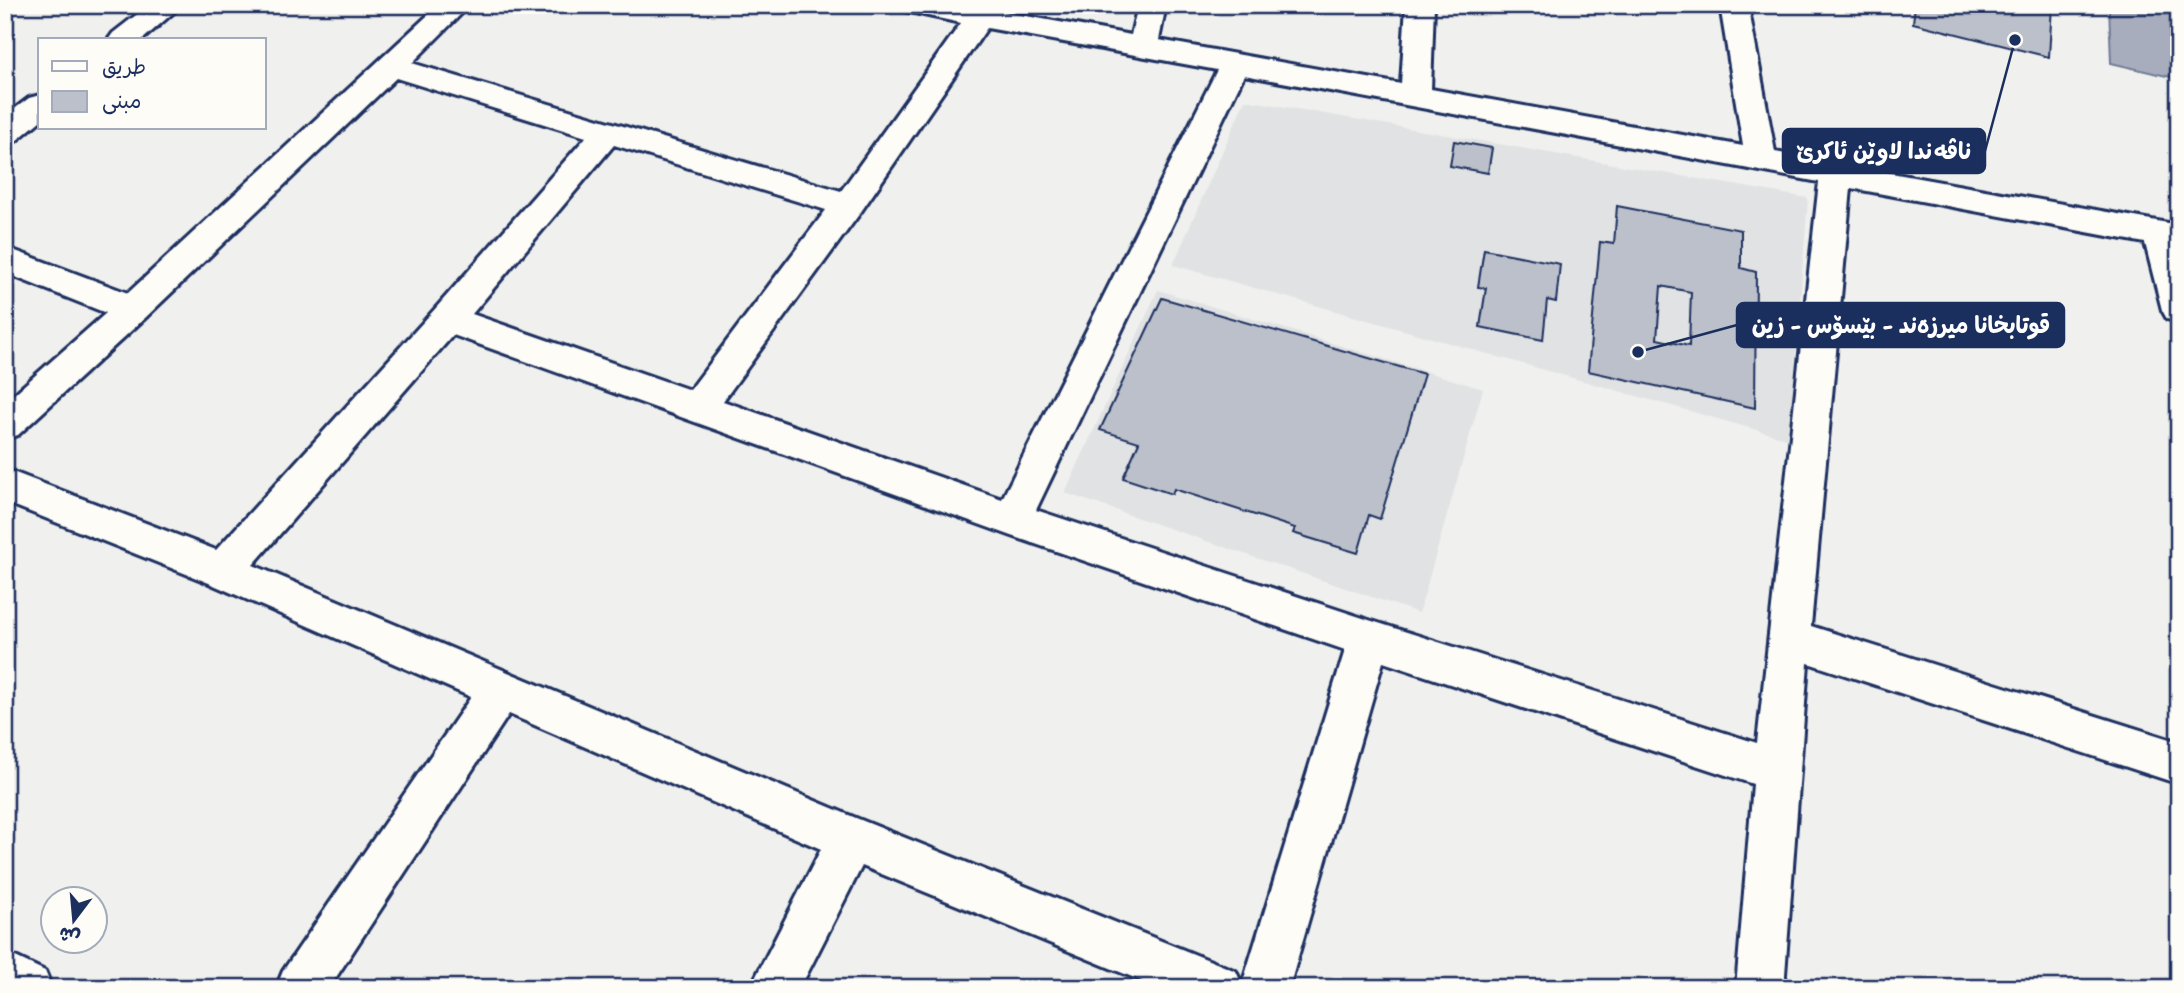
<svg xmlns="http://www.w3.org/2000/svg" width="2184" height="993" font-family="Sriracha,'Playpen Sans Arabic',sans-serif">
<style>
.built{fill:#e0e2e3}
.water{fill:#a7adbd;stroke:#6f7b97;stroke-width:2}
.building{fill:#bbc0ca;stroke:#1b2f5e;stroke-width:2;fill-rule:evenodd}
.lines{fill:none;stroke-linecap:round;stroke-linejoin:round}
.minor-casing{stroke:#1b2f5e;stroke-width:6}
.minor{fill:#fdfcf7;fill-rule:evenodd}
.leader{fill:none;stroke:#1b2f5e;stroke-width:2.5}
.callout-dot{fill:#1b2f5e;stroke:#fdfcf7;stroke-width:2.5}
.callout{fill:#1b2f5e;stroke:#1b2f5e;stroke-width:2.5}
.callout-label{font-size:23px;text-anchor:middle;font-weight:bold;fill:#fff}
</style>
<rect width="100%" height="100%" fill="#f0f0ee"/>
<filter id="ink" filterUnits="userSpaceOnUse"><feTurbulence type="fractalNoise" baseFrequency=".0143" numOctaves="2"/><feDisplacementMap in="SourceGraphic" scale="14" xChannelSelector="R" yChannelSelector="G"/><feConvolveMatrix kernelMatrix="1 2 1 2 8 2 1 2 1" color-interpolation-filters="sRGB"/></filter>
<g filter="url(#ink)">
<g class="built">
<path d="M1245,100L1808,198L1789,439L1173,265Z"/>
<path d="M1158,290L1483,389L1419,613L1065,493Z"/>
</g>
<path class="water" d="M2109,5H2179V79L2111,63Z"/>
<g class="building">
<path d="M1915,5H2052L2049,57L1913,23Z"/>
<path d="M1454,141L1492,148L1488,173L1450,166Z"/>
<path d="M1617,206L1741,230V268L1756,272L1755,408L1588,371L1600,242L1614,244ZM1661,286L1691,292L1689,346L1657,339Z"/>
<path d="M1484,249L1560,264L1556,302L1547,300L1543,340L1480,327L1486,288L1478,287Z"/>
<path d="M1162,298L1424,374L1380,519L1369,515L1358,553L1293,533L1295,528L1174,489L1172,494L1123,478L1139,442L1100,430Z"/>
</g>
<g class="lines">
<g class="minor-casing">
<g id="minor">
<path d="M149,5H182L142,40H108L113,33Z"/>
<path d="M439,5H470L412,63L841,191L961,23L905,11L901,5H966L1131,35L1138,5H1166L1159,40L1401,84L1406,5H1434L1431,89L1743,146L1720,5H1748L1775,152L2179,225V323L2167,319L2162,310L2145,243L1851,188L1811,626L2179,742V784L1808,663L1784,988H1736L1753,784L1383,662L1289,988H1159L862,866L800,988H750L821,849L509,714L329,988H276L283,971L471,697L209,583L5,502V469L216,550L435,309L586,137L396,78L145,318L18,435L5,439V402L106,313L5,273V247L128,293ZM987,28L1217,70L1002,499L723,401L860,213ZM1244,75L1819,182L1757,743L1369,620L1036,510ZM614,145L826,210L690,390L472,314ZM453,335L1012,536L1345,650L1242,985L1236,971L856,818L253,565Z"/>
<path d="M40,95V121L16,141L5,144V116L29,98Z"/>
<path d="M5,952L45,971L52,988H5Z"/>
</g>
</g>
<use href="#minor" class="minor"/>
</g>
</g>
<path class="leader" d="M2015 40L1985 151M1638 352L1737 325"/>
<g class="callout-dot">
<circle cx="2015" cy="40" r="7"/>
<circle cx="1638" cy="352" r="7"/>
</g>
<g class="callout">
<rect x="1783" y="129" width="202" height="44" rx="7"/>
<rect x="1737" y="303" width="327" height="44" rx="7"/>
</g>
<g class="callout-label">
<text x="1884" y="159">ناڤەندا لاوێن ئاکرێ</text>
<text x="1901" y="333">قوتابخانا میرزەند - بێسۆس - زین</text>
</g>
<rect width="2184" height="993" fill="none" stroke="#fdfcf7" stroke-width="28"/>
<rect x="14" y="14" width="2156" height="965" fill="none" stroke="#1b2f5e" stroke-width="2.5" filter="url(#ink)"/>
<rect x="38" y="38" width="228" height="91" fill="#fdfcf7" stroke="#a3aaba" stroke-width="2"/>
<rect x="52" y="61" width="35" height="10" fill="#fdfcf7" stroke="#a3aaba" stroke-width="2"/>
<text x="102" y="74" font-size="21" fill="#1b2f5e">طريق</text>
<rect x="52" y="91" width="35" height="21" fill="#bbc0ca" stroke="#a3aaba" stroke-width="2"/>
<text x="102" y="108" font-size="21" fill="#1b2f5e">مبنى</text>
<g transform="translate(74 920) rotate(196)"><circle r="33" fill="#fdfcf7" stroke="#a3aaba" stroke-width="2"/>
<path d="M0-5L12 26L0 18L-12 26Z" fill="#1b2f5e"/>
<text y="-10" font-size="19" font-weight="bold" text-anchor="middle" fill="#1b2f5e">ش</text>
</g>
</svg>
